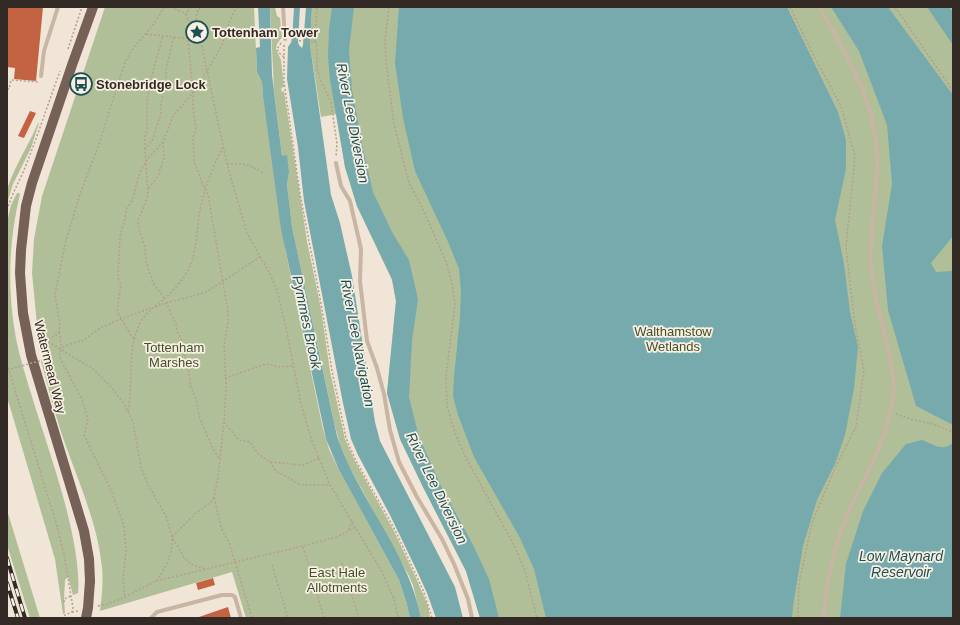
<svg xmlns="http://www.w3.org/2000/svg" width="960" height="625" font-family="Arial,sans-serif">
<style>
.green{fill:#b1bf98}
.water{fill:#77aaad}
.building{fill:#c46342}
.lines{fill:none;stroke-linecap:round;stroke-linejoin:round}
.path{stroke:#b39f8e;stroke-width:1.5;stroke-dasharray:2 2;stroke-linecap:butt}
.service{stroke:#c8b5a4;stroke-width:4}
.primary{stroke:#756157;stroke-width:10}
.rail-casing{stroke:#332a25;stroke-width:4}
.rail{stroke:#f8efe3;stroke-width:2.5;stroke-dasharray:8;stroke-linecap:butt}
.path-bridge{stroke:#b39f8e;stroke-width:1.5;stroke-dasharray:2 2;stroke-linecap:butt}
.primary-bridge{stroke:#756157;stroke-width:10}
.labels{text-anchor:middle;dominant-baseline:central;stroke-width:3.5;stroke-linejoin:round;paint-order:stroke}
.poi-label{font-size:13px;font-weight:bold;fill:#332a25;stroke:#f8efe3;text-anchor:start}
.park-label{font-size:13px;fill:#42512a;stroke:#f8efe3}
.street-label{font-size:13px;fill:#332a25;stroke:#f8efe3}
.water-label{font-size:14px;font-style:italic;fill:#1c4f53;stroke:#f8efe3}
</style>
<rect width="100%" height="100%" fill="#f0e5d7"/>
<g class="green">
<path d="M105,7H254L257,72L262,82L263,97L286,253L323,429L329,449L339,470L399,580L406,601L410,618H246L232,572L100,611C102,594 104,577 101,560C96,519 75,473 62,435C54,411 48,386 41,361L44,360L38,335L32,273L34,239L42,196Z"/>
<path d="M270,7H275L277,16L280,18L282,37L277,44L276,49L281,60L284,87L281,88L282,92L284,91L307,241L321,309L330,371L345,439L355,461L394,531L416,578L428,606L430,618H421L413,585L409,576L349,466L340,445L335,426L292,227L287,184L289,173L282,156L274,90Z"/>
<path d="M312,7H951L953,10V618H480L466,571L423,487L400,439L387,393L396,301L392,280L357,206L345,167L337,114L321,117L310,45Z"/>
<path d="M38,123H39L31,148L13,184L7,203C7,198 6,191 8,187C15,165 29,145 38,123Z"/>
<path d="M17,193H19L20,194C7,247 7,304 20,356C30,393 43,430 54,466C64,498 73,530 77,563C78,574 79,583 78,593L73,595L68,577L65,580L64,599L65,613L63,614L55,559L7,397V222L11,205Z"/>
<path d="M7,510L40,618H30L7,545Z"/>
</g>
<g class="water">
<path d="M258,7H270L272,75L282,156L287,155L289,173L287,184L292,227L337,436C358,499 408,551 421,618H410L406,601L399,580L339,470L326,439L281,229L263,97L262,82L257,72L256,48L260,47Z"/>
<path d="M294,7H300L298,42L299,45L302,48L303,45L306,7H312L310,45L331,195L340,223L352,276L375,422L380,441L455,587L463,618H436L427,593L417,571L390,515L358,455L351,439L343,403L304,201L298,147L287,79L288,47L292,41Z"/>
<path d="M332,7H354L349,50L352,90L363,149L373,192L392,232L409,260L418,299L412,341L409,397L419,437L442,488L472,543L489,579L499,618H480L466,571L423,487L400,439L387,393L396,301L392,279L357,206L345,167L330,80L328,56L329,29Z"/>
<path d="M399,7H787L838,112L846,140V169L835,220L844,264L850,312L858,347L854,388L845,435L835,464L817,500L803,546L793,606L792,618H546L534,569L520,538L474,457L458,415L453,396L454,377L460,317L461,291L459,269L449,244L415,171L403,118L395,63Z"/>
<path d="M831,7H888L953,95V236L931,263L936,272L953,271V425L916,406L888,310L882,246L892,184L887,125L859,51Z"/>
<path d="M927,7H949L953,12V45Z"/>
<path d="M922,440C933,444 944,453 953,442V618H840L846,564L863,511L882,473L906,444Z"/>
</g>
<g class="building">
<path d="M7,7H43L36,81L14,79L15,68L7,67Z"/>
<path d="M30,111L36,113L24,138L18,136Z"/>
<path d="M213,578L215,585L198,590L196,583Z"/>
<path d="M228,607L231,618H199V617Z"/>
</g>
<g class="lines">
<g class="path">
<path d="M171,7L186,14"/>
<path d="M190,7L186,14L187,18L191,23L198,25"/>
<path d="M389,7L385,41L386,63L394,124L409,183L422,207L447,264L452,283L455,304L446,376L447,406L455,433L466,458L514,545L525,571L537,618"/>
<path d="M790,7L813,54L841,106L855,156L846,247L855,326L864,370L856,427L835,468L812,523L799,583L798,618"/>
<path d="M895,7L953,91"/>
<path d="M198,10L196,19L227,164L247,233L270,274L277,290L287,333L301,404L312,441L330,485L382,572L394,599L398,618"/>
<path d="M197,12L199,11L200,7"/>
<path d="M146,34L201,40"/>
<path d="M291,40L315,42L317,7"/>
<path d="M315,42L317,43V69L321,81L331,102L337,144L336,157"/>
<path d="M281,43L277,49L279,53L284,57"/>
<path d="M284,45V82L300,194L322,309L332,371L344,428L346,438L356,461L395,530L423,590L432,618"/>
<path d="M68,49L82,7"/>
<path d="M7,89H9L11,80L39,82"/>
<path d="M145,149V137L147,131V99L154,67L163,36"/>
<path d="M227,164C244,163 249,164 263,173"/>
<path d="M149,188L158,176L164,158L163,142"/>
<path d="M7,210C11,196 18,184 24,170C37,138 48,104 60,71"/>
<path d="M164,298L153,283L146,261L145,247L139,229L138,220L145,205L148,194L145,149L152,141L161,113V104L166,79V69L174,37"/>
<path d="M166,302L176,324L177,331L181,339L183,352L187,363L191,387L196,399L200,419L213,449L220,459"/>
<path d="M155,307C172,300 191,298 208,291L260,257"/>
<path d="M59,332L62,348"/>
<path d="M134,338L131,336L117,311L121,285L118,277L120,236L125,219L126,210L132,201L140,172L146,161L163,142L173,116L193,93L210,66L222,45L230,20L237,7"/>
<path d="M37,339H44L93,369L110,386L123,402L133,422L141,467L147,483L166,516L172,537L185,559L193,565L205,569"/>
<path d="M44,339L55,336L59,332L60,325L55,294L65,244L80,194L98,147L125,62L132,50L156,21L164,7"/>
<path d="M38,340L43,360"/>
<path d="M59,349L70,344L84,340L100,328L121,319L151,308"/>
<path d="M61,350L59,355L61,360L82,399L88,419L84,435L111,490L124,526L126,551L123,579L125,597"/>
<path d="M7,364L57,526L64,554L73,608L72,612L63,616"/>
<path d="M225,378L266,364L280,367L294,366"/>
<path d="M128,411C134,382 126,349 141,321C147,312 155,306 163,300C173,291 186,277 191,264C197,247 197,228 200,210C204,189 213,166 223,147"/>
<path d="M896,414L914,420L930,423L953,432"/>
<path d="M224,422L239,440L250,442L258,454L270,462L303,465L319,458"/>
<path d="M270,462L276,471L301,485H330"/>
<path d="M214,498L222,530L229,542L252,618"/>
<path d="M349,530L352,521"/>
<path d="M303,547L324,618"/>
<path d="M342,563L359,618"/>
<path d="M272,565L288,618"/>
<path d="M156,581C166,568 173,554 172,537L196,513L210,503L214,497L218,478L224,422L226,386L224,345L228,323V311L208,195L201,180L194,161L193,138L196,128L193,108V93L188,39"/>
<path d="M64,602V599L71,596"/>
<path d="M98,606L108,604L125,597L156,581L303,546L337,537L356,527"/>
<path d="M72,612L78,611"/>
</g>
<g class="service">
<path d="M283,7L285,39"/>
<path d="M819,7C849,59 880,108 877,170C876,202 869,234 871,266C873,293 881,319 887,345C890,359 894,375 894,389C893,396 892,405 890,412C884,445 865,476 851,506C835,541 826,580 824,618"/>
<path d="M41,76L44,51L58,7"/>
<path d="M336,163L341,186L350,201L361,249L360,281L367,341L377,368L384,394L390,430L399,462L417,497L442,539L454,564L468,599L472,618"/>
<path d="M151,618L157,612L222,595H232L235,597L241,618"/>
</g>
<path class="primary" d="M90,581L89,559L84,531L31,355L23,313L20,273L21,250L26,206L32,183L72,65L93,7"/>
<g class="rail-casing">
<g id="rail">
<path d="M7,558L25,618"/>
<path d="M7,583L18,618"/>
</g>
</g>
<use href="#rail" class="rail"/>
<path class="path-bridge" d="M7,370L43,360"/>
<path class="primary-bridge" d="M86,618L88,608L90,581"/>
</g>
<defs>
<g id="sight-ring" transform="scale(1.15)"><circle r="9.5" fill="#f8efe3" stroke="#1c4f53" stroke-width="1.5"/><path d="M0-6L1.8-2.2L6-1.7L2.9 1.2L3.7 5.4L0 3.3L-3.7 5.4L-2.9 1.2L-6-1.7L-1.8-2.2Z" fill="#1c4f53"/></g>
<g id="bus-ring" transform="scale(1.15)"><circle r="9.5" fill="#f8efe3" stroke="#1c4f53" stroke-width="1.5"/><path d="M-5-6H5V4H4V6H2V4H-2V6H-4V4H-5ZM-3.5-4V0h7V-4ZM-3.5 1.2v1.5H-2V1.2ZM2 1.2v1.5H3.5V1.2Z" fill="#1c4f53"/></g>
</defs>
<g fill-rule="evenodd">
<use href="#sight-ring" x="197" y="32"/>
<use href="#bus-ring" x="81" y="84"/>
</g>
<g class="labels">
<g class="poi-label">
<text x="212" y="32">Tottenham Tower</text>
<text x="96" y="84">Stonebridge Lock</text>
</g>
<g class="park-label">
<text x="673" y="331">Walthamstow<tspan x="673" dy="15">Wetlands</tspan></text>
<text x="174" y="347">Tottenham<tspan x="174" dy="15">Marshes</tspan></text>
<text x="337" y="572">East Hale<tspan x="337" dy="15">Allotments</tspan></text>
</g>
<g class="street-label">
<text transform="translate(50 367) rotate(76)">Watermead Way</text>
</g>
<g class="water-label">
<text transform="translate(353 123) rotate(79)">River Lee Diversion</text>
<text transform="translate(307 322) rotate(78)">Pymmes Brook</text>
<text transform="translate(358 343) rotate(79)">River Lee Navigation</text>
<text transform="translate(437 488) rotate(64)">River Lee Diversion</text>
<text x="901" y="556">Low Maynard<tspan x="901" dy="16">Reservoir</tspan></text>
</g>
</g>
<rect width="960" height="625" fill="none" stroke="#332a25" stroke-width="16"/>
</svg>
